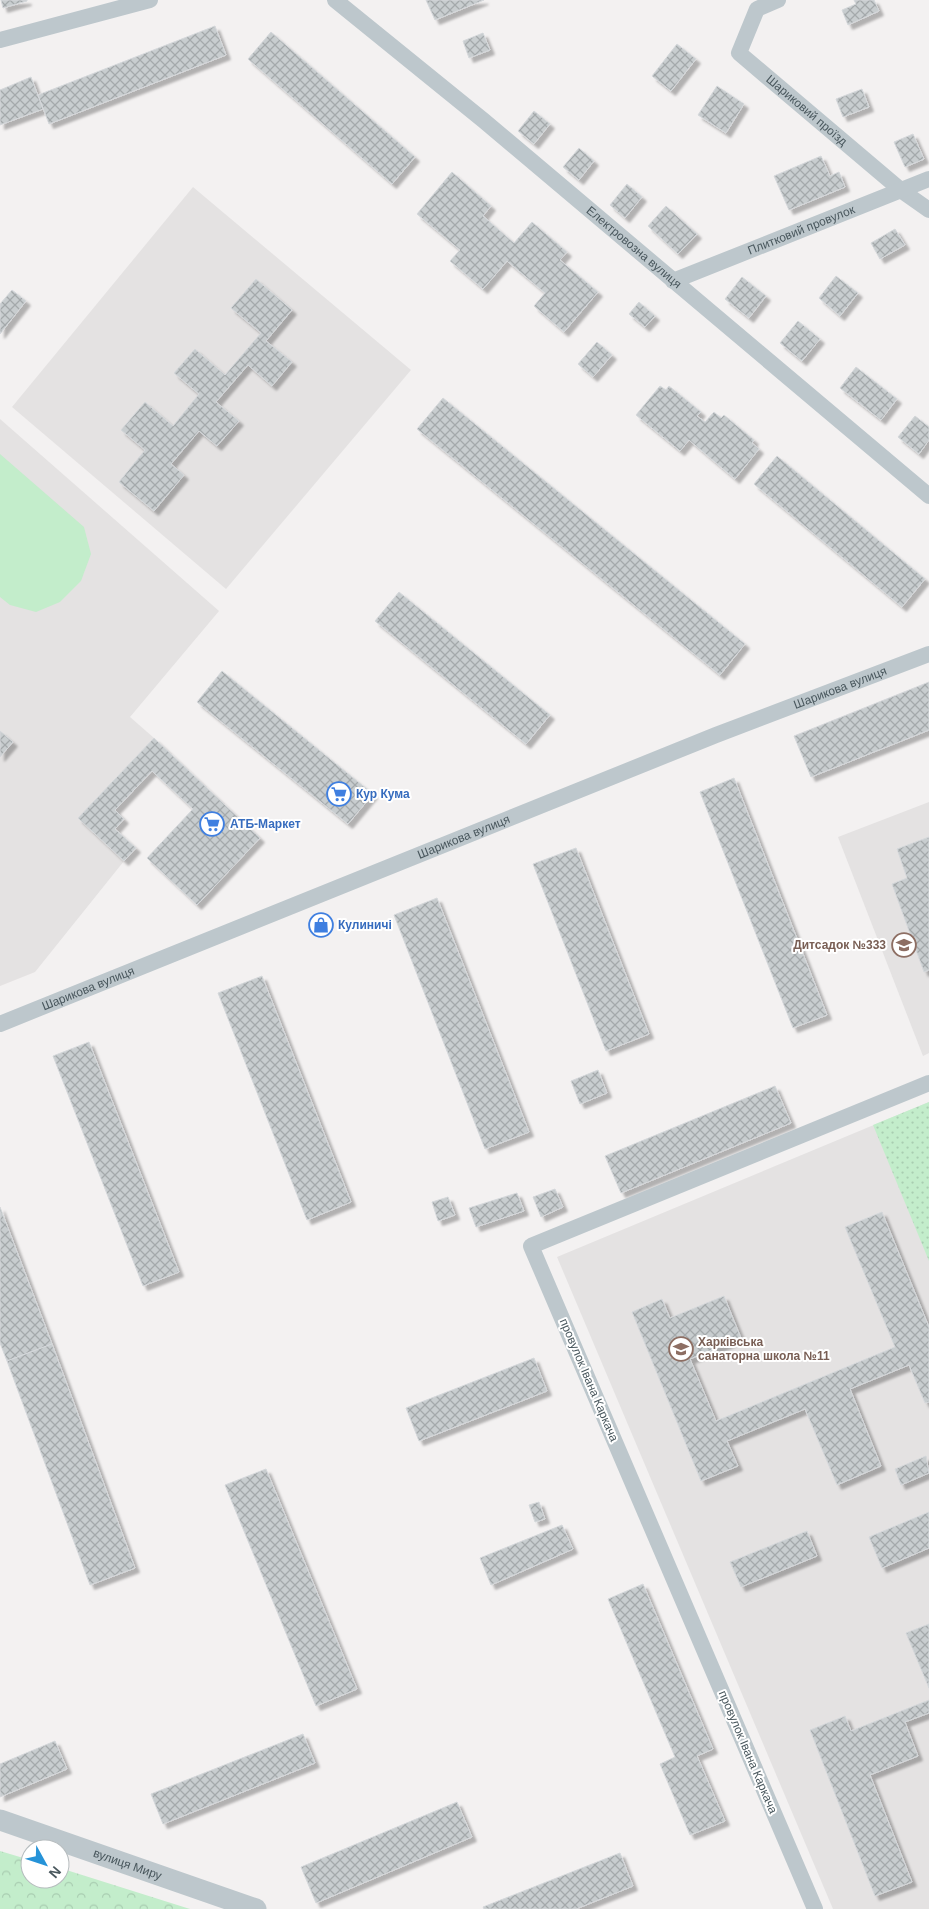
<svg xmlns="http://www.w3.org/2000/svg" width="929" height="1909" font-family="Arial,sans-serif">
<style>
.education{fill:#e4e2e2}
.green{fill:#c3edcb}
.forest{fill:url(#forest-crowns)}
.garden{fill:url(#garden-dots)}
.building{fill:url(#building-cross-hatch);stroke:#d5d8db;filter:url(#shadow)}
.lines{fill:none;stroke-linecap:round;stroke-linejoin:round}
.minor{stroke:#bdc7cc;stroke-width:16}
.tertiary{stroke:#bdc7cc;stroke-width:21}
.labels{text-anchor:middle;dominant-baseline:central;stroke-width:4;stroke-linejoin:round;paint-order:stroke}
.street-label{font-size:12px;fill:#49575d;stroke:#fff}
.shop-label{font-size:12px;font-weight:bold;fill:#366cbe;stroke:#fff;text-anchor:start}
.education-label{font-size:12px;font-weight:bold;fill:#785e54;stroke:#fff;text-anchor:end}
</style>
<defs>
<pattern id="forest-crowns" width="20" height="18" patternUnits="userSpaceOnUse" patternTransform="scale(1.25)"><rect width="20" height="18" fill="#c3edcb"/><path d="M2 6a3 3 0 1 1 6 0M12 15a3 3 0 1 1 6 0" fill="none" stroke="#a9cdb1"/></pattern>
<pattern id="garden-dots" width="8" height="8" patternUnits="userSpaceOnUse" patternTransform="scale(1.25)"><rect width="8" height="8" fill="#c3edcb"/><path d="M2 2h.1M6 6h.1" fill="none" stroke="#a9cdb1" stroke-width="1.8" stroke-linecap="round"/></pattern>
<pattern id="building-cross-hatch" width="8" height="8" patternUnits="userSpaceOnUse" patternTransform="scale(1.25)"><rect width="8" height="8" fill="#c8cdcf"/><path d="M0 0l8 8M0 8l8-8" fill="none" stroke="#a4a9ab"/></pattern>
<filter id="shadow"><feDropShadow dx="4.5" dy="4.5" stdDeviation="1" flood-color="#0004"/></filter>
</defs>
<rect width="100%" height="100%" fill="#f3f1f1"/>
<g class="education">
<path d="M193,187L411,370L226,589L12,407Z"/>
<path d="M0,419L219,611L130,717L154,738L78,818L124,861L35,972L0,986Z"/>
<path d="M929,802V1053L923,1056L838,837Z"/>
<path d="M929,1102V1909H833L557,1257Z"/>
</g>
<path class="green" d="M0,454L84,527L91,554L81,581L60,602L36,612L10,605L0,597Z"/>
<path class="forest" d="M0,1851L30,1860V1879H60V1868L190,1909H0Z"/>
<path class="garden" d="M929,1102V1261L873,1125Z"/>
<g class="building">
<path d="M1,0H27V1L3,8Z"/>
<path d="M426,0H484L435,20Z"/>
<path d="M854,0H874L879,11L848,25L842,10L856,4Z"/>
<path d="M215,26L226,55L49,124L38,95Z"/>
<path d="M271,32L415,157L392,184L248,59Z"/>
<path d="M483,33L490,50L469,58L463,41Z"/>
<path d="M677,44L696,59L671,91L652,76Z"/>
<path d="M31,77L43,109L0,125V90Z"/>
<path d="M717,86L744,104L726,133L698,115Z"/>
<path d="M862,89L869,107L843,117L836,99Z"/>
<path d="M534,111L550,124L534,144L518,131Z"/>
<path d="M913,134L924,159L905,167L894,142Z"/>
<path d="M579,148L594,161L579,180L563,167Z"/>
<path d="M821,156L830,176L839,172L845,187L789,210L774,176Z"/>
<path d="M452,172L491,206L483,216L514,243L532,222L567,252L560,260L598,292L564,332L534,306L545,293L507,261L483,289L450,261L460,250L417,214Z"/>
<path d="M627,184L642,197L625,218L610,205Z"/>
<path d="M666,206L697,234L678,254L648,226Z"/>
<path d="M895,229L905,245L880,259L871,243Z"/>
<path d="M836,276L858,293L840,316L819,298Z"/>
<path d="M742,277L766,296L749,318L725,299Z"/>
<path d="M256,279L292,310L266,341L292,362L272,386L248,365L216,402L239,421L217,446L199,431L171,464L184,475L154,511L119,482L145,450L121,430L145,402L173,426L199,394L174,373L195,349L225,375L261,333L231,308Z"/>
<path d="M12,290L26,301L0,334V304Z"/>
<path d="M639,302L655,316L645,327L629,314Z"/>
<path d="M798,321L820,339L802,361L780,343Z"/>
<path d="M597,342L612,355L593,377L578,364Z"/>
<path d="M856,367L897,399L881,420L840,388Z"/>
<path d="M660,386L666,390L669,386L701,412L697,416L705,422L714,412L721,418L724,415L754,440L752,443L759,449L735,479L689,440L680,451L636,415Z"/>
<path d="M443,398L745,644L720,675L417,429Z"/>
<path d="M915,416L929,427V440L919,454L898,437Z"/>
<path d="M777,456L925,579L902,607L754,484Z"/>
<path d="M399,592L550,715L526,744L375,621Z"/>
<path d="M222,671L373,794L348,824L197,702Z"/>
<path d="M929,682V730L811,777L794,736Z"/>
<path d="M0,731L13,742L0,757Z"/>
<path d="M154,738L260,838L197,905L147,858L193,809L152,771L115,810L124,819L115,829L136,848L124,861L78,818Z"/>
<path d="M734,778L827,1015L793,1028L700,792Z"/>
<path d="M929,837V970L924,972L892,884L907,878L897,849Z"/>
<path d="M576,848L649,1034L606,1051L533,864Z"/>
<path d="M437,898L529,1132L485,1149L394,915Z"/>
<path d="M262,976L351,1202L307,1220L218,993Z"/>
<path d="M89,1042L179,1272L143,1286L53,1056Z"/>
<path d="M598,1070L607,1093L580,1104L571,1081Z"/>
<path d="M775,1086L791,1123L621,1193L605,1156Z"/>
<path d="M555,1189L563,1207L541,1217L533,1197Z"/>
<path d="M517,1193L524,1211L476,1227L469,1208Z"/>
<path d="M448,1197L455,1215L438,1221L432,1202Z"/>
<path d="M0,1207L52,1344L7,1361L0,1343Z"/>
<path d="M882,1212L929,1327V1402L925,1403L909,1365L850,1389L881,1466L837,1485L805,1409L727,1441L738,1466L701,1481L632,1312L662,1299L670,1318L724,1296L741,1338L690,1359L716,1421L895,1347L845,1227Z"/>
<path d="M52,1344L135,1568L90,1585L7,1361Z"/>
<path d="M534,1358L547,1391L419,1441L406,1408Z"/>
<path d="M926,1456L929,1473L901,1485L895,1469Z"/>
<path d="M266,1469L357,1689L316,1706L225,1485Z"/>
<path d="M539,1502L545,1519L535,1522L529,1505Z"/>
<path d="M929,1512V1548L882,1568L869,1537Z"/>
<path d="M562,1525L573,1549L491,1585L480,1558Z"/>
<path d="M807,1531L817,1556L741,1587L730,1562Z"/>
<path d="M643,1584L713,1749L697,1756L725,1821L690,1835L660,1764L675,1757L608,1599Z"/>
<path d="M929,1624V1688L906,1633Z"/>
<path d="M929,1700V1713L905,1722L918,1756L870,1775L912,1882L875,1896L810,1730L845,1716L851,1731Z"/>
<path d="M303,1734L315,1763L163,1824L151,1794Z"/>
<path d="M55,1741L67,1769L0,1797V1764Z"/>
<path d="M457,1802L472,1837L316,1903L301,1867Z"/>
<path d="M620,1853L633,1886L576,1909H484L483,1907Z"/>
</g>
<g class="lines">
<g class="minor">
<path id="s1" d="M335,0L483,120L929,496"/>
<path id="s2" d="M778,0L757,9L739,53L902,191L929,210"/>
<path d="M0,40L150,0"/>
<path id="s3" d="M673,281L929,179"/>
<path id="s4" d="M0,1024L716,735L929,654"/>
<path d="M815,1909L531,1246L929,1083"/>
</g>
<path class="tertiary" id="s5" d="M0,1820L256,1909"/>
</g>
<defs>
<g id="supermarket-ring" transform="scale(1.25)"><circle r="9.5" fill="#fff" stroke="#3f7fe0" stroke-width="1.5"/><path d="M-6-5.5h2.5l.6 2H6L4.5 2H-2.5L-4.4-4H-6ZM-1.5 3.2a1.3 1.3 0 1 0 .1 0ZM3 3.2a1.3 1.3 0 1 0 .1 0Z" fill="#3f7fe0"/></g>
<g id="shop-ring" transform="scale(1.25)"><circle r="9.5" fill="#fff" stroke="#3f7fe0" stroke-width="1.5"/><path d="M-5-2.5h2.3a2.7 3.5 0 0 1 5.4 0H5L5.5 6h-11ZM-1.5-2.5h3a1.5 2.3 0 0 0-3 0Z" fill="#3f7fe0"/></g>
<g id="school-ring" transform="scale(1.25)"><circle r="9.5" fill="#fff" stroke="#8d6e63" stroke-width="1.5"/><path d="M0-5L7-2L0 1L-7-2ZM-4 1L0 2.5L4 1V4Q0 6-4 4Z" fill="#8d6e63"/></g>
</defs>
<g fill-rule="evenodd">
<use href="#supermarket-ring" x="339" y="794"/>
<use href="#supermarket-ring" x="212" y="824"/>
<use href="#shop-ring" x="321" y="925"/>
<use href="#school-ring" x="904" y="945"/>
<use href="#school-ring" x="681" y="1349"/>
</g>
<g class="labels">
<g class="street-label">
<text stroke="none"><textPath href="#s2" startOffset="159">Шариковий проїзд</textPath></text>
<text stroke="none"><textPath href="#s3" startOffset="138">Плитковий провулок</textPath></text>
<text stroke="none"><textPath href="#s1" startOffset="388">Електровозна вулиця</textPath></text>
<text stroke="none"><textPath href="#s4" startOffset="905">Шарикова вулиця</textPath></text>
<text stroke="none"><textPath href="#s4" startOffset="500">Шарикова вулиця</textPath></text>
<text stroke="none"><textPath href="#s4" startOffset="95">Шарикова вулиця</textPath></text>
<text transform="translate(589 1380) rotate(67)">провулок Івана Каркача</text>
<text transform="translate(748 1752) rotate(67)">провулок Івана Каркача</text>
<text stroke="none"><textPath href="#s5" startOffset="135">вулиця Миру</textPath></text>
</g>
<g class="shop-label">
<text x="356" y="794">Кур Кума</text>
<text x="230" y="824">АТБ-Маркет</text>
<text x="338" y="925">Кулиничі</text>
</g>
<g class="education-label">
<text x="886" y="945">Дитсадок №333</text>
<text x="698" y="1342" text-anchor="start">Харківська<tspan x="698" dy="14">санаторна школа №11</tspan></text>
</g>
</g>
<g transform="translate(45 1864) rotate(130)"><circle r="24" fill="#ffffff" stroke="#b6bcbe"/>
<path d="M0-4L9 19L0 12L-9 19Z" fill="#2693d8"/>
<text y="-8" font-size="14" font-weight="bold" text-anchor="middle" fill="#49575d">N</text>
</g>
</svg>
